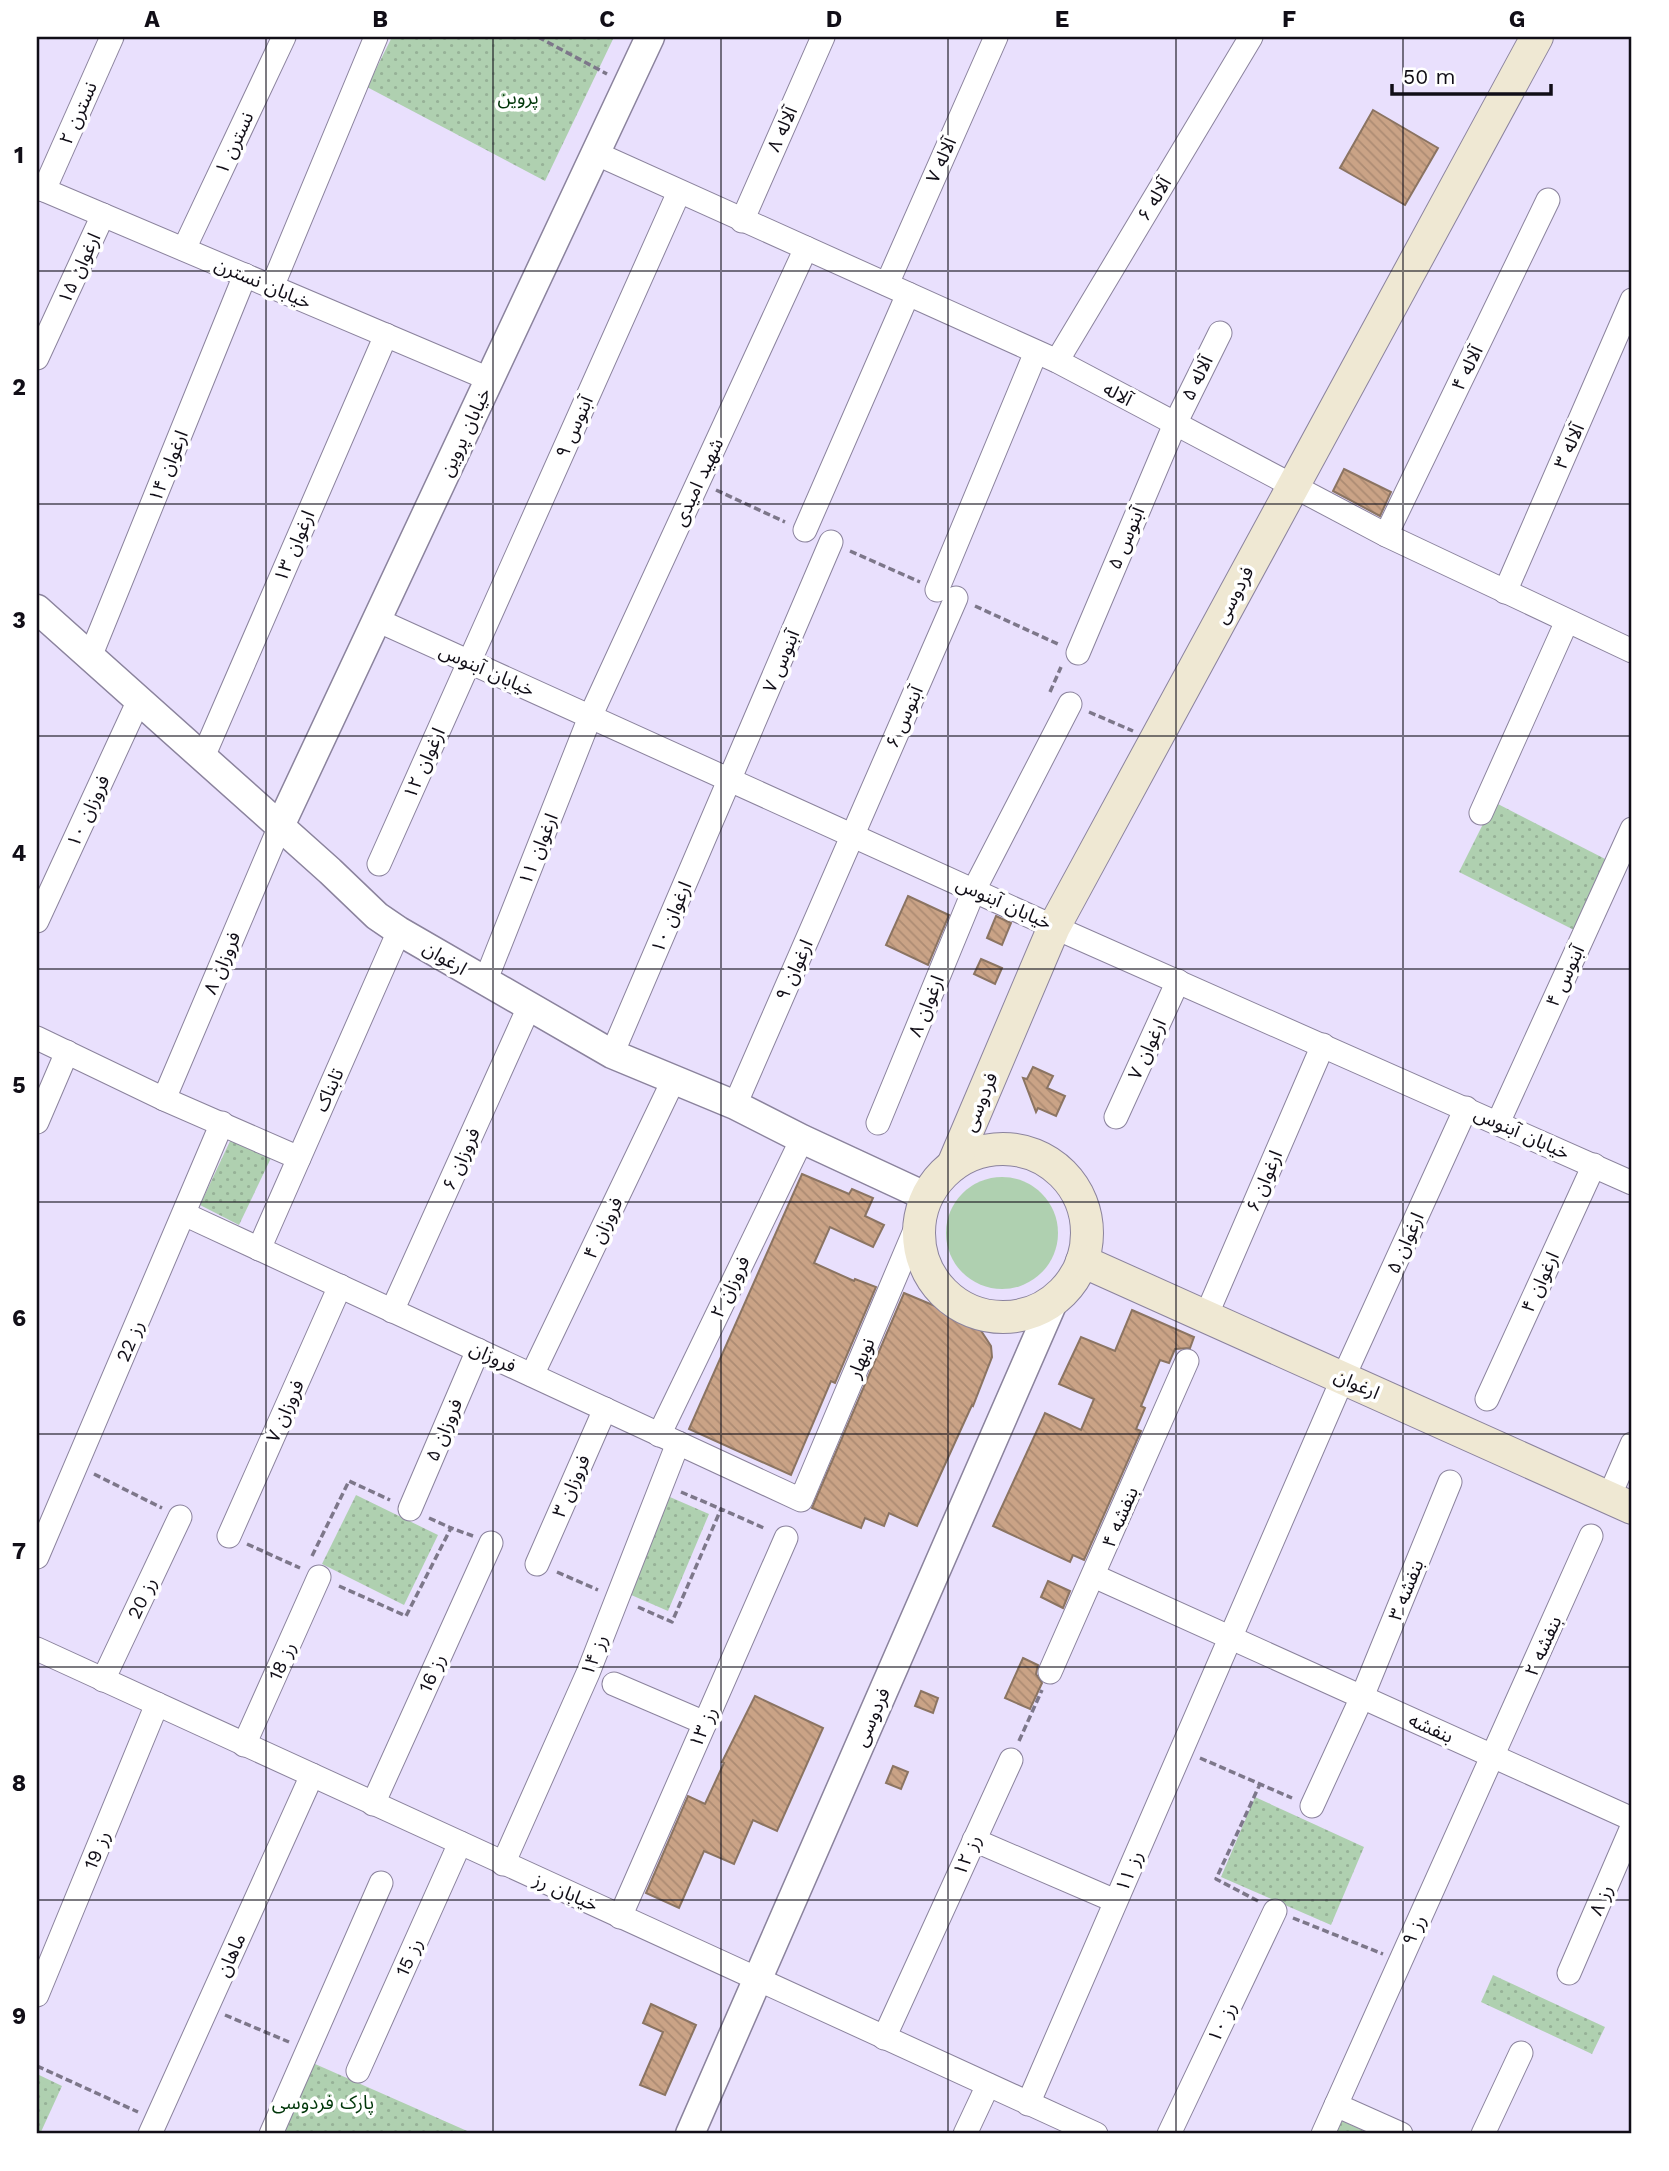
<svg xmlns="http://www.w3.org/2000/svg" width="1669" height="2171" font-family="'Work Sans','Noto Sans Arabic',sans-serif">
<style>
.green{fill:#afd0b0}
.park{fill:url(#park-dots)}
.building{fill:url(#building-back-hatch);stroke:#8b7462;stroke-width:2}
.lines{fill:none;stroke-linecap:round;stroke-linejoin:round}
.minor-casing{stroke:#8b839d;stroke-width:25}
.tertiary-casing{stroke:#8b839d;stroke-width:31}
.secondary-casing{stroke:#8b839d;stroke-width:34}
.path{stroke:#7d778a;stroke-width:3.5;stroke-dasharray:7 3.5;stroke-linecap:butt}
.minor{stroke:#fff;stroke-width:23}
.tertiary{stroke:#fff;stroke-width:28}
.secondary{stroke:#efe8d3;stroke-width:32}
.grid{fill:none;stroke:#110e17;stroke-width:2;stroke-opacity:0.55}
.labels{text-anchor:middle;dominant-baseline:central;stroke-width:7;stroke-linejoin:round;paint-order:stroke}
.park-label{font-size:19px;fill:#003609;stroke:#fff}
.street-label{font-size:19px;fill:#110e17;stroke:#fff}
.neatline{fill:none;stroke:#110e17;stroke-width:2.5}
.grid-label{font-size:23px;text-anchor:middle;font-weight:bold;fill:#110e17}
</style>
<defs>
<pattern id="park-dots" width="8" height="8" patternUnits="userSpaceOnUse" patternTransform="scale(1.75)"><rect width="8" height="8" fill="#afd0b0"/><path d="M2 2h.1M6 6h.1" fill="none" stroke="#96b197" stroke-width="1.8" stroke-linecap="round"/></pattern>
<pattern id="building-back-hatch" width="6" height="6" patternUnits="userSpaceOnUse" patternTransform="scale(1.75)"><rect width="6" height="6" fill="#caa386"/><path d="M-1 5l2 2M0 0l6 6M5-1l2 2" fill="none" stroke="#ac8b73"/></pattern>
</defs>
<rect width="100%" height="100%" fill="#e9e0fd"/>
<circle class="green" cx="1002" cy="1233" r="56"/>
<g class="park">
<path d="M392,37H614L545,181L367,87Z"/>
<path d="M1494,802L1613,863L1578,932L1459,872Z"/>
<path d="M231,1139L271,1158L239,1225L200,1205Z"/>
<path d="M663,1494L709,1514L668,1611L622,1591Z"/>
<path d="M356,1495L438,1535L404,1605L322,1564Z"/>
<path d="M1255,1797L1364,1847L1331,1925L1221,1877Z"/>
<path d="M1493,1975L1605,2027L1592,2054L1481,2002Z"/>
<path d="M306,2060L474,2134H273Z"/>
<path d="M37,2074L62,2086L40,2134H37Z"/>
<path d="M1342,2121L1371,2134H1336Z"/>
</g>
<g class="building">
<path d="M1373,110L1438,148L1405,205L1340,168Z"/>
<path d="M1344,469L1391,492L1380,516L1333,491Z"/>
<path d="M908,896L949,915L928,965L886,945Z"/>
<path d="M996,916L1011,923L1002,945L987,938Z"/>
<path d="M981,959L1002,968L995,984L974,974Z"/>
<path d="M1033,1067L1053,1076L1047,1088L1065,1096L1056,1116L1038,1108L1036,1112L1023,1078L1027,1079Z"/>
<path d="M802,1174L849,1194L852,1189L873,1198L865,1216L884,1225L873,1247L830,1227L814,1263L854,1281L855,1279L876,1287L835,1383L831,1381L791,1475L689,1429Z"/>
<path d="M904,1293L976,1323L991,1346L992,1357L973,1406L972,1405L917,1526L889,1513L884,1526L865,1518L861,1528L812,1508Z"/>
<path d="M1132,1310L1194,1337L1190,1348L1175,1349L1169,1363L1160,1360L1141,1406L1145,1408L1136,1429L1141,1431L1084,1560L1073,1555L1070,1562L993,1526L1045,1413L1081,1430L1094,1399L1059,1384L1081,1337L1115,1351Z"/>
<path d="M1048,1581L1070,1591L1063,1608L1041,1597Z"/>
<path d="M1023,1658L1038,1665L1036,1674L1042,1683L1030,1709L1005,1698Z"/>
<path d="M921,1691L938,1698L933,1713L915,1706Z"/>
<path d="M755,1696L823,1728L777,1831L753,1820L734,1864L704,1851L679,1908L646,1893L688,1796L705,1804L724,1763L722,1762Z"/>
<path d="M893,1766L908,1772L901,1789L886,1783Z"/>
<path d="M651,2004L696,2025L665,2095L640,2085L663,2032L643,2023Z"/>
</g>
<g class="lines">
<g class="minor-casing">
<g id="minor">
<path d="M595,153L1057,361L1386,535L1632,651"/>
<path d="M37,187L489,379"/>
<path d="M44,190L112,37"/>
<path d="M742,221L823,37"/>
<path d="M184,249L284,37"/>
<path d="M887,284L996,37"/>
<path d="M272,287L376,37"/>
<path d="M37,358L103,215"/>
<path d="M1057,361L1251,37"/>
<path d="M805,530L908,294"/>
<path d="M1386,535L1548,200"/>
<path d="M937,590L1036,352"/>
<path d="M1505,592L1632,300"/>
<path d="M377,620L1054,927L1632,1183"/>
<path d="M1078,653L1175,424L1220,333"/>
<path d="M90,657L245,275"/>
<path d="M203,757L386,335"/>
<path d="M1481,813L1567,621"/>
<path d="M379,864L679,192"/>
<path d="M37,921L139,700"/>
<path d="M485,982L590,717L806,248"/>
<path d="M37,1038L164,1099L299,1158"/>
<path d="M612,1054L831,542"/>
<path d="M164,1099L280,826"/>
<path d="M735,1105L956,598"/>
<path d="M1116,1117L1178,981"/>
<path d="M37,1122L67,1052"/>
<path d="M878,1123L974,890L1070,704"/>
<path d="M1498,1123L1632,829"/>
<path d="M184,1214L801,1500L921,1216"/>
<path d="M259,1249L399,931"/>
<path d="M392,1311L529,1007"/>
<path d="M1206,1316L1323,1045"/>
<path d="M532,1375L673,1081"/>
<path d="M1487,1399L1594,1165"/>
<path d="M659,1435L802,1139"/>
<path d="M1609,1497L1632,1444"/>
<path d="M410,1509L478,1350"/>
<path d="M229,1536L340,1286"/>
<path d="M37,1557L222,1123"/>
<path d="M537,1564L605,1409"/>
<path d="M1094,1576L1632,1819"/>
<path d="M37,1649L1096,2134"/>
<path d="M1050,1672L1187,1361"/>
<path d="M103,1680L180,1517"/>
<path d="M614,1684L705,1723"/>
<path d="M244,1745L319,1577"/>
<path d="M373,1804L491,1543"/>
<path d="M1312,1806L1362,1697L1450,1482"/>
<path d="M974,1840L1106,1897"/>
<path d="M503,1864L588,1673L678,1443"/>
<path d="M620,1917L786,1538"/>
<path d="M1569,1973L1632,1827"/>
<path d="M37,1995L157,1704"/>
<path d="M884,2038L1011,1760"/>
<path d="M358,2071L460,1843"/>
<path d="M1028,2104L1343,1378L1466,1108"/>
<path d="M1336,2105L1401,2134"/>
<path d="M150,2134L312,1775"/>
<path d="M271,2134L381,1883"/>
<path d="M965,2134L988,2085"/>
<path d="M1169,2134L1275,1911"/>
<path d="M1323,2134C1413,1935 1503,1736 1591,1536"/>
<path d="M1483,2134L1521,2053"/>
</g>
</g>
<g class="tertiary-casing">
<g id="tertiary">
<path d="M37,609L330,871L377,916L399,931L612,1054L735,1105L802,1139L927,1197"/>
<path d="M280,826L650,37"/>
<path d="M690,2134L1054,1300"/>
</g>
</g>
<g class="secondary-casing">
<g id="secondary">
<circle cx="1003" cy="1233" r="84"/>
<path d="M953,1165L1054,927L1537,37"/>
<path d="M1082,1261L1632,1508"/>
</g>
</g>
<g class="path">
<path d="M538,37L607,74"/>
<path d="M716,490L785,522"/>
<path d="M850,551L920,582"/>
<path d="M975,606L1060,645"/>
<path d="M1050,692L1061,667"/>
<path d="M1089,712L1133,731"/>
<path d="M94,1474L162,1508"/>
<path d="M681,1492L721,1509"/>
<path d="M429,1518L451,1528"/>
<path d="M247,1544L300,1568"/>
<path d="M312,1556L349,1481L390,1500"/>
<path d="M557,1572L598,1590"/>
<path d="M339,1586L406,1616L451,1528L473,1536"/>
<path d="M638,1607L672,1622L721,1509L766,1529"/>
<path d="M1019,1741L1042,1690"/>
<path d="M1200,1758L1292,1798"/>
<path d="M1258,1901L1216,1879L1260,1784"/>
<path d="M1293,1918L1383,1954"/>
<path d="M225,2015L289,2042"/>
<path d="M37,2066L138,2112"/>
</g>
<use href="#minor" class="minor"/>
<use href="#tertiary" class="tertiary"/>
<use href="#secondary" class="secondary"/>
</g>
<path class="grid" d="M266,37V2134M493,37V2134M721,37V2134M948,37V2134M1176,37V2134M1403,37V2134M37,271H1632M37,504H1632M37,736H1632M37,969H1632M37,1202H1632M37,1434H1632M37,1667H1632M37,1900H1632"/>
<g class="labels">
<g class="park-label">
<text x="518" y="97">پروین</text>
<text x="323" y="2102">پارک فردوسی</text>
</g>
<g class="street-label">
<text transform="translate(78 113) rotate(-66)">نسترن ۲</text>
<text transform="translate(782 129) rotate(-66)">آلاله ۸</text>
<text transform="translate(234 143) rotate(-65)">نسترن ۱</text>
<text transform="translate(941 160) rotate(-66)">آلاله ۷</text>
<text transform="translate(1154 199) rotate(-59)">آلاله ۶</text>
<text transform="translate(79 268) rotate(-65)">ارغوان ۱۵</text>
<text transform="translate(263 283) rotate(23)">خیابان نسترن</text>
<text transform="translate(1467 368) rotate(-64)">آلاله ۴</text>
<text transform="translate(1197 378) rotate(-64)">آلاله ۵</text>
<text transform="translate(1118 394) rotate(28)">آلاله</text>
<text transform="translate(574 427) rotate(-66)">آبنوس ۹</text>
<text transform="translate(465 432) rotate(-65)">خیابان پروین</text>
<text transform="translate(1569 446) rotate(-66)">آلاله ۳</text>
<text transform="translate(168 466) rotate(-68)">ارغوان ۱۴</text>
<text transform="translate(698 482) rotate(-65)">شهید امیدی</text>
<text transform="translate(1126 538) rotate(-67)">آبنوس ۵</text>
<text transform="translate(294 546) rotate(-67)">ارغوان ۱۳</text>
<text transform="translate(1234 595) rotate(-62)">فردوسی</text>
<text transform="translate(781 661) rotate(-67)">آبنوس ۷</text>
<text transform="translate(487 670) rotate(24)">خیابان آبنوس</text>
<text transform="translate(904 717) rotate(-66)">آبنوس ۶</text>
<text transform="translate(424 763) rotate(-66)">ارغوان ۱۲</text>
<text transform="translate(88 811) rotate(-65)">فروزان ۱۰</text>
<text transform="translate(538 849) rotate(-68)">ارغوان ۱۱</text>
<text transform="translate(1004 903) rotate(24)">خیابان آبنوس</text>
<text transform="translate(671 917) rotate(-67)">ارغوان ۱۰</text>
<text transform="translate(445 958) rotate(31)">ارغوان</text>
<text transform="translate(222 963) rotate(-67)">فروزان ۸</text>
<text transform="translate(794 970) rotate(-66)">ارغوان ۹</text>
<text transform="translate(1565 976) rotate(-65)">آبنوس ۴</text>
<text transform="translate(926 1006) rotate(-68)">ارغوان ۸</text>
<text transform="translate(1147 1049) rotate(-65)">ارغوان ۷</text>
<text transform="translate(329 1090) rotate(-66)">تابناک</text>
<text transform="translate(980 1102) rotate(-67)">فردوسی</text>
<text transform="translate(1522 1133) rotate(24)">خیابان آبنوس</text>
<text transform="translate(461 1159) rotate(-66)">فروزان ۶</text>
<text transform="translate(1264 1181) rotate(-67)">ارغوان ۶</text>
<text transform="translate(603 1228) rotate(-64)">فروزان ۴</text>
<text transform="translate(1405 1243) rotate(-66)">ارغوان ۵</text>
<text transform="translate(1540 1282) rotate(-65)">ارغوان ۴</text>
<text transform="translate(730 1287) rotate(-64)">فروزان ۲</text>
<text transform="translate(130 1341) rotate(-67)">رز 22</text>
<text transform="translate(493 1357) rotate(25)">فروزان</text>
<text transform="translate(861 1358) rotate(-67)">نوبهار</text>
<text transform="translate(1357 1384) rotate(24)">ارغوان</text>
<text transform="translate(285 1411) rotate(-66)">فروزان ۷</text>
<text transform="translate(444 1430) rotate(-67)">فروزان ۵</text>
<text transform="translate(571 1486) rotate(-66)">فروزان ۳</text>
<text transform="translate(1120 1517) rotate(-67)">بنفشه ۴</text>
<text transform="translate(1406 1590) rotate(-68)">بنفشه ۳</text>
<text transform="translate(142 1598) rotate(-65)">رز 20</text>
<text transform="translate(1543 1646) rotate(-66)">بنفشه ۲</text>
<text transform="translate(594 1655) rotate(-68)">رز ۱۴</text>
<text transform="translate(282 1661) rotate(-66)">رز 18</text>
<text transform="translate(432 1673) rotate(-66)">رز 16</text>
<text transform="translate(872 1717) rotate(-66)">فردوسی</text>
<text transform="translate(703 1727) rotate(-66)">رز ۱۳</text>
<text transform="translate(1431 1728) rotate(24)">بنفشه</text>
<text transform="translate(97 1850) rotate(-68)">رز 19</text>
<text transform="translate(967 1855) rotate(-66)">رز ۱۲</text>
<text transform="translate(1129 1871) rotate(-67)">رز ۱۱</text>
<text transform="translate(566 1892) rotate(24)">خیابان رز</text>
<text transform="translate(1601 1900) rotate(-67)">رز ۸</text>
<text transform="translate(1414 1930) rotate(-65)">رز ۹</text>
<text transform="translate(231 1955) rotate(-66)">ماهان</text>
<text transform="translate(409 1957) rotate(-66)">رز 15</text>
<text transform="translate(1222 2022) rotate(-64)">رز ۱۰</text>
</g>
</g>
<rect width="1669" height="2171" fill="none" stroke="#ffffff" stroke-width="77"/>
<path d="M1392 84v10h159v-10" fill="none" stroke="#110e17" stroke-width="3.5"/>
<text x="1403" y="84" font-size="21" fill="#110e17" stroke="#ffffff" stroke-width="5" paint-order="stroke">50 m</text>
<rect x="38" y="38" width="1592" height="2094" class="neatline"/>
<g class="grid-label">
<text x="152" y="27">A</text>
<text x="380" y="27">B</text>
<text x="607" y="27">C</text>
<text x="834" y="27">D</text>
<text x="1062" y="27">E</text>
<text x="1289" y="27">F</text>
<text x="1517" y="27">G</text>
<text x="19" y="163">1</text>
<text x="19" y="395">2</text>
<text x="19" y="628">3</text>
<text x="19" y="861">4</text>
<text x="19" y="1093">5</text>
<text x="19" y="1326">6</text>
<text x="19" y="1559">7</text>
<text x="19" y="1791">8</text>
<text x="19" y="2024">9</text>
</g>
</svg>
